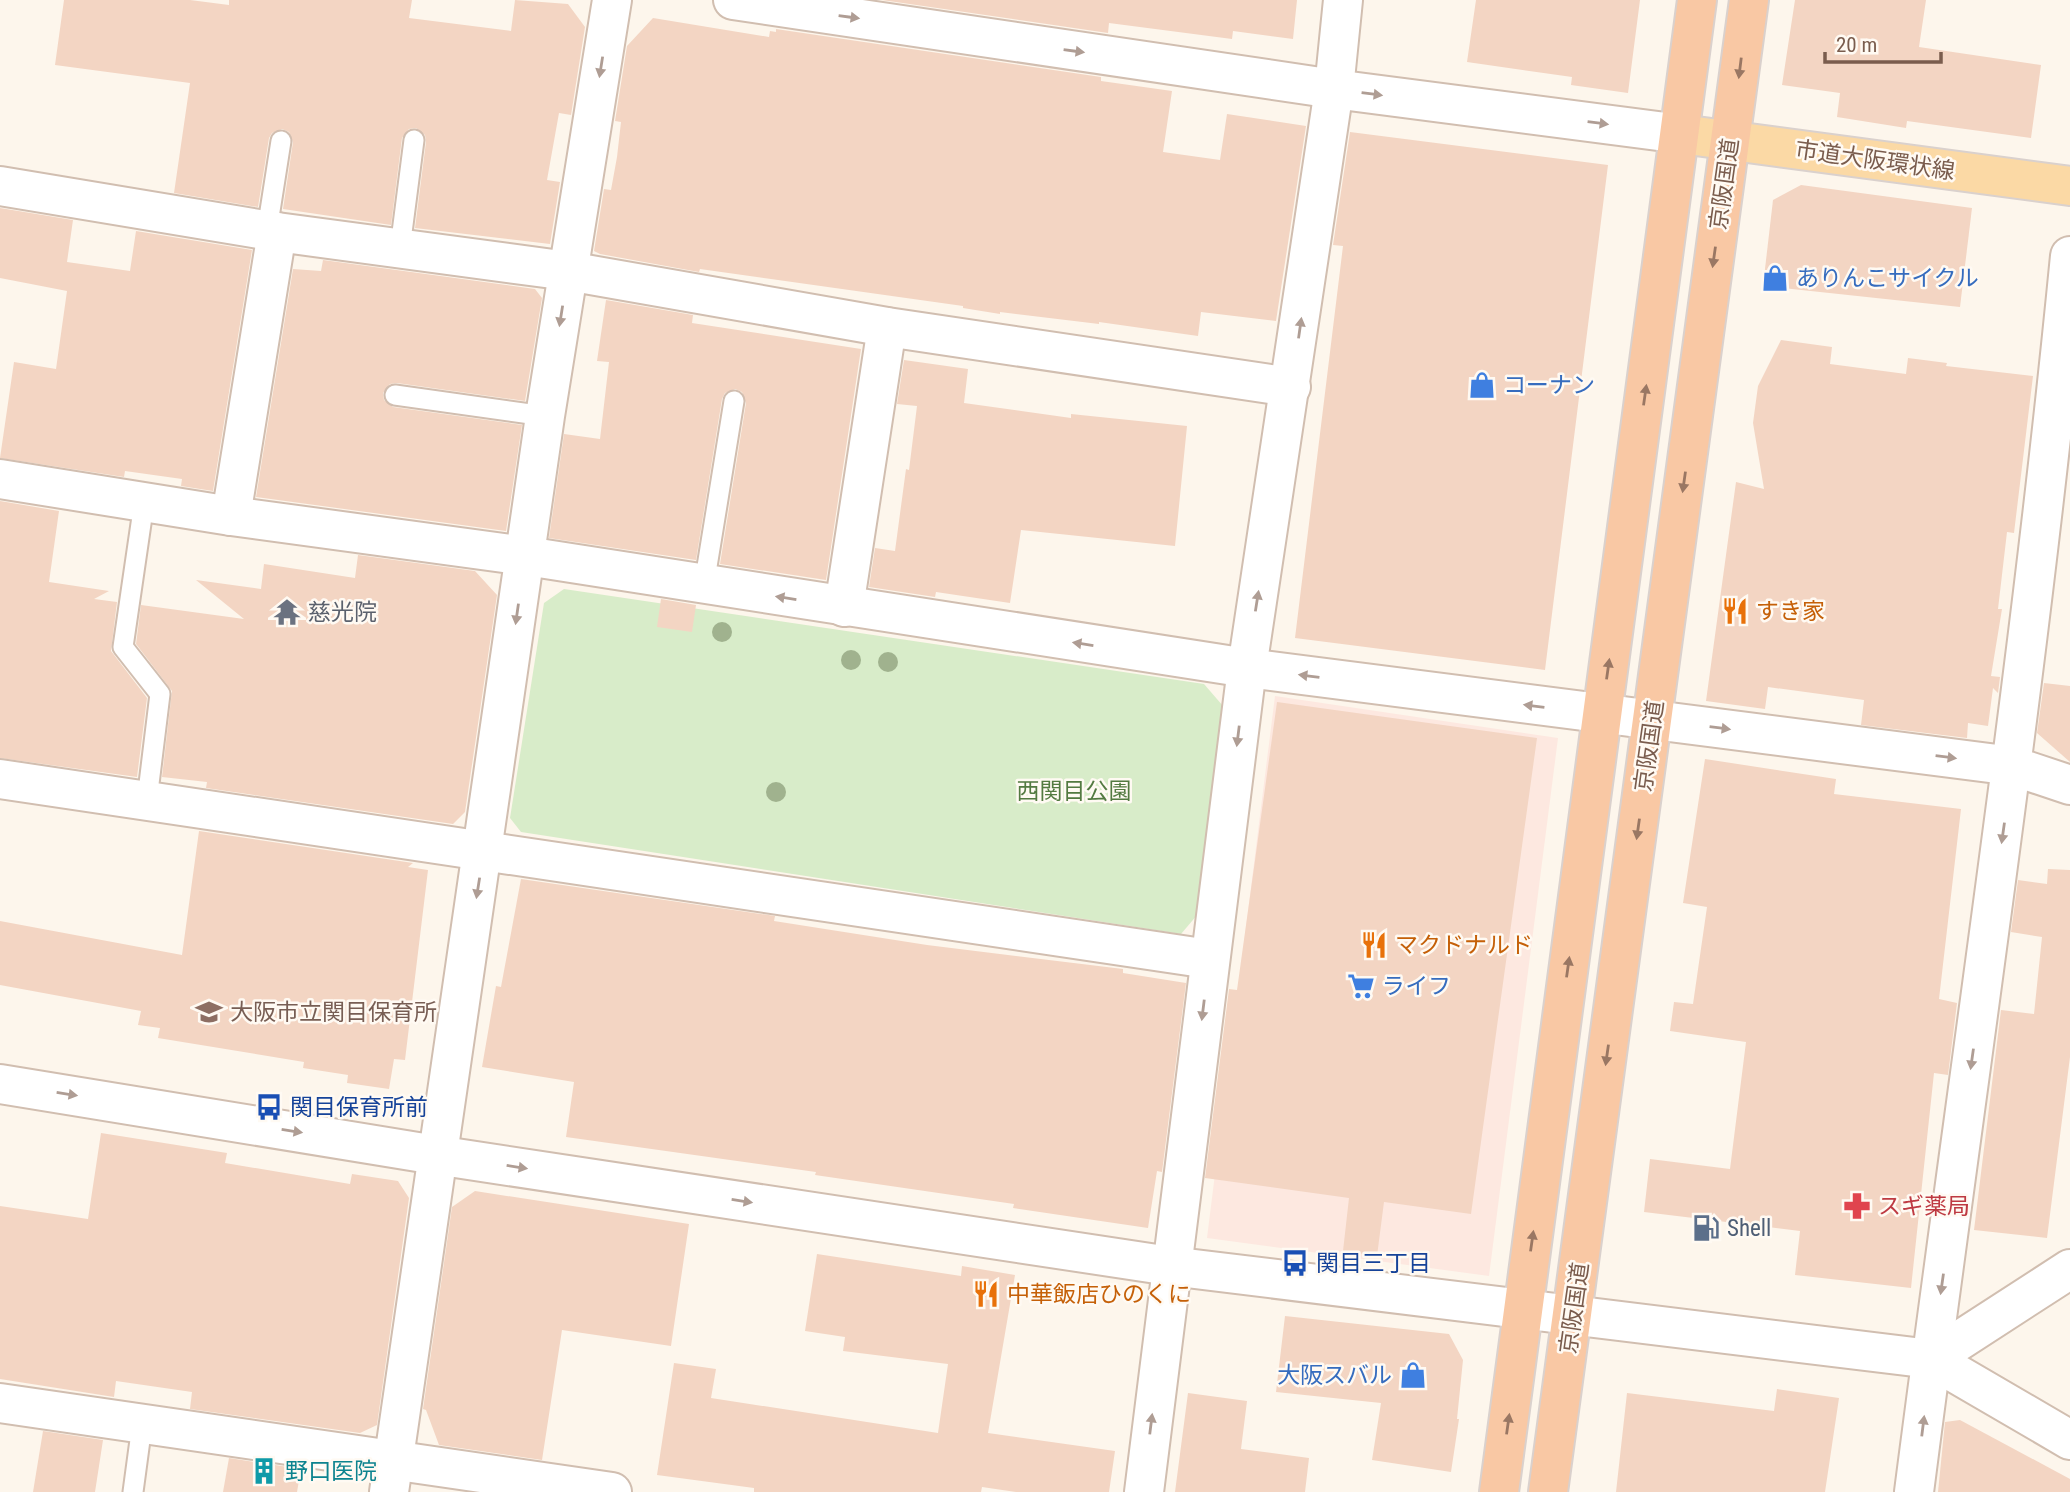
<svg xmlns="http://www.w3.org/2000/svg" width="2070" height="1492" font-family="'Roboto Condensed','Noto Sans JP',sans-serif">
<rect width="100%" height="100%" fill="#fdf6ec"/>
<!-- commercial -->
<polygon fill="#fde8e0" points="1275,696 1558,738 1489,1276 1207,1238"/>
<!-- green -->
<polygon fill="#d8ecc9" points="564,589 1204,684 1223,706 1198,914 1181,934 521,832 510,818 544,603"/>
<!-- building -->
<g fill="#f3d5c3">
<polygon points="64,0 190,0 229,5 229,0 412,0 409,18 511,31 515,0 568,4 585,27 571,115 559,113 547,180 560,182 550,244 415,228 426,142 425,135 416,128 409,129 402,138 391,225 283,209 293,142 289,132 282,129 272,133 269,138 258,207 174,193 190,83 55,65"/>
<polygon points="882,0 1297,0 1293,39 1233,31 1232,39 1109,23 1108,33"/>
<polygon points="1476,0 1640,0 1628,93 1571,85 1572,77 1467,62"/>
<polygon points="1795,0 1926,0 1919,47 2041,65 2031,138 1907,121 1906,128 1837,117 1840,93 1782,85"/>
<polygon points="653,18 769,37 770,31 776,32 776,29 1101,77 1101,81 1172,91 1163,152 1220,160 1227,114 1306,126 1276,321 1201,312 1198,336 1099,322 1099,324 1000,312 1000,314 963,308 963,306 700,269 699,272 600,254 594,251 604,189 611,190 617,157 621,122 615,121 627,46"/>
<polygon points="1350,132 1608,165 1545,670 1295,638 1343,246 1333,245"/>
<polygon points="1801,185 1972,208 1960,307 1763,286 1773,200"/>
<polygon points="0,208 73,220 67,262 130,271 136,231 252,250 213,491 181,486 182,479 125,471 124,477 0,458 14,362 56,369 67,291 0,278"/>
<polygon points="323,260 535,289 542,298 525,401 397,383 390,384 383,393 384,400 393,407 522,425 506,531 256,497 293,269 321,271"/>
<polygon points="606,300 693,315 692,323 861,349 826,580 720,564 746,403 742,392 735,389 725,393 722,399 696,560 549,538 564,434 600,439 609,362 597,361"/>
<polygon points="1781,340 1832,347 1830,364 1906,374 1908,358 1947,363 1946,366 2033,376 2014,533 2007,532 1998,609 2002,609 1991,676 2000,677 1998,693 1993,688 1988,726 1968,723 1967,738 1861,725 1864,700 1768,687 1765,709 1706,701 1736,482 1764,489 1753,423 1758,386"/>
<polygon points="904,360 968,369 964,403 1071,418 1071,414 1187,426 1175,546 1021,530 1010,603 936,592 935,597 869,587 875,548 895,551 906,469 909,470 917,406 897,404"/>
<polygon points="0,501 59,511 49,582 109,591 94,599 117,602 111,651 147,698 137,777 0,758"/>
<polygon points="358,555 475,571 497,595 465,812 453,824 206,788 207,782 162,777 172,691 136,644 141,605 244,619 196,580 261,589 264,564 355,578"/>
<polygon points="661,599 696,605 692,632 657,627"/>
<polygon points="2044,683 2070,686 2070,762 2037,733"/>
<polygon points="1277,702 1537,738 1471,1214 1384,1202 1377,1256 1343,1251 1349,1198 1205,1178 1229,989 1237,990"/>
<polygon points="1705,759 1836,779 1834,794 1961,809 1939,999 1957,1003 1948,1075 1934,1073 1911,1288 1795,1275 1800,1231 1644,1212 1650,1159 1730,1169 1746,1042 1670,1031 1674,1002 1693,1004 1707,907 1683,903"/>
<polygon points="199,831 413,863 408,867 428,870 405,1060 394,1059 389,1089 347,1083 348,1075 303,1068 304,1062 158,1038 160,1028 138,1025 141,1011 0,985 0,921 182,955"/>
<polygon points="2048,869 2070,870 2070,1057 2047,1238 1974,1230 2001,1010 2034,1014 2042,937 2011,932 2018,880 2047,884"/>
<polygon points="521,879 775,916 774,921 927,945 1123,969 1123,973 1186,983 1162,1172 1157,1171 1148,1228 1013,1208 1014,1204 815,1175 816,1172 566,1137 574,1082 482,1067 496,986 501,987"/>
<polygon points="101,1133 227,1153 225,1163 350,1184 352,1174 398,1181 409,1198 377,1425 360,1433 190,1409 192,1392 116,1381 114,1397 0,1379 0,1206 88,1219"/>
<polygon points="475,1191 689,1224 671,1346 562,1330 542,1460 439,1445 426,1410 423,1409 452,1207"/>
<polygon points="817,1254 961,1276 962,1266 1015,1275 988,1433 1115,1451 1109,1492 1016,1492 982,1487 981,1492 754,1492 754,1488 657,1475 674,1363 716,1369 711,1398 938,1433 948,1364 843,1351 845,1337 805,1331"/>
<polygon points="1285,1316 1449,1334 1463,1360 1457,1419 1459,1419 1451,1472 1372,1460 1381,1403 1276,1392"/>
<polygon points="1777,1389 1839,1398 1825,1492 1616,1492 1627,1393 1774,1411"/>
<polygon points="1188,1393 1247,1401 1241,1449 1309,1458 1305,1492 1175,1492"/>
<polygon points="1960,1420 2070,1479 2070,1492 1938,1492 1945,1422"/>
<polygon points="43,1431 103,1440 95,1492 33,1492"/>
<polygon points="229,1458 301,1469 297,1492 223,1492"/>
</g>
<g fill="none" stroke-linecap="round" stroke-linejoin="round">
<defs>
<g id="service">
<polyline points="267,230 281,141"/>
<polyline points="400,248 414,140"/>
<polyline points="395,395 545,416"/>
<polyline points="144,503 123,647 160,694 147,800"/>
<polyline points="704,585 734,401"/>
<polyline points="133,1492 142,1425"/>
</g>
<g id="minor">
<polyline points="733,0 1334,89 1681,134"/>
<polyline points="0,186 277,232 568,271 887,327 1291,387"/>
<polyline points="0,479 231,516 526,556 1247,668 2013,766 2070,785"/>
<polyline points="231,516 277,232"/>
<polyline points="844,607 887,327"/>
<polyline points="0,779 1209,959"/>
<polyline points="0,1084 436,1155 1170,1266 1931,1359 2070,1440"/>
<polyline points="0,1403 612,1492"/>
<polyline points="389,1492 545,416 612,0"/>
<polyline points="1144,1492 1247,668 1334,89 1343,0"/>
<path d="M1914,1492c53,-412 116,-823 156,-1236"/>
</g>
<polyline id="tertiary" points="1931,1359 2070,1269"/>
<polyline id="primary" points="1681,134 2070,186"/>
<g id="trunk">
<polyline points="1499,1492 1697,0"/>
<polyline points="1548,1492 1749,0"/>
</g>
</defs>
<!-- service casing -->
<use href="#service" stroke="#d1beb0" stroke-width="23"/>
<!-- minor casing -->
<use href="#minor" stroke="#d1beb0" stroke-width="42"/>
<!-- tertiary casing -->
<use href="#tertiary" stroke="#d1beb0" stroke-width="42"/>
<!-- primary casing -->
<use href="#primary" stroke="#dad1cd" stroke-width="42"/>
<!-- trunk casing -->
<use href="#trunk" stroke="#dad1cd" stroke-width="42"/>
<!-- service -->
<use href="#service" stroke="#fff" stroke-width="19"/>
<!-- minor -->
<use href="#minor" stroke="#fff" stroke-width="38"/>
<!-- tertiary -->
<use href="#tertiary" stroke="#fff" stroke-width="38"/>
<!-- primary -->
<use href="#primary" stroke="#fbd9a5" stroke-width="38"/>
<!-- trunk -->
<use href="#trunk" stroke="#f9c8a4" stroke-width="38"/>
</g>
<!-- trees -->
<g fill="#a0b28e">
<circle cx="722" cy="632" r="10"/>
<circle cx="851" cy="660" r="10"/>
<circle cx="888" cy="662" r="10"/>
<circle cx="776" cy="792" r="10"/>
</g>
<!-- one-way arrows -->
<defs><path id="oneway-solid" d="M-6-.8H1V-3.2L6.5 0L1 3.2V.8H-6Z" transform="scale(1.75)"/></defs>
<g fill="#af9d94">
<use href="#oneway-solid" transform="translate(849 17) rotate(8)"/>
<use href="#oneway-solid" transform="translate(1074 51) rotate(8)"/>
<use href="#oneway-solid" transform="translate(601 67) rotate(99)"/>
<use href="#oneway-solid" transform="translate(1372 94) rotate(7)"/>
<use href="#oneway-solid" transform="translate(1598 123) rotate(7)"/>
<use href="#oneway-solid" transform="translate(561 316) rotate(99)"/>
<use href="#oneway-solid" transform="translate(1300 328) rotate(-82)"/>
<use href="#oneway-solid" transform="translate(786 598) rotate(-171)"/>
<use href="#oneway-solid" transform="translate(1257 601) rotate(-81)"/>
<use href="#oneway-solid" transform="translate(517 614) rotate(98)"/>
<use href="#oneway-solid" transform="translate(1083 644) rotate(-171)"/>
<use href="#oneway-solid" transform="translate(1309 676) rotate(-173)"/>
<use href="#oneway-solid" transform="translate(1534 706) rotate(-173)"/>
<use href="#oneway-solid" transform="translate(1720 728) rotate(7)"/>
<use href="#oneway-solid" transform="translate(1238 736) rotate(97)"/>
<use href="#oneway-solid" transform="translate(1946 757) rotate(7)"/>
<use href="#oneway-solid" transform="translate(2003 833) rotate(98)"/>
<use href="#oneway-solid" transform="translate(478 888) rotate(99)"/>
<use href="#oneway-solid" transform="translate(1203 1010) rotate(97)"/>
<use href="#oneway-solid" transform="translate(1972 1059) rotate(98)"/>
<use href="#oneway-solid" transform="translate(67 1094) rotate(9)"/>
<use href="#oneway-solid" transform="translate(292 1131) rotate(9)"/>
<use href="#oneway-solid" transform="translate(517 1167) rotate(9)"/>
<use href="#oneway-solid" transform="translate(742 1201) rotate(9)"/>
<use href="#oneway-solid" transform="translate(1942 1284) rotate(98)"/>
<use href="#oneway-solid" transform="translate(1151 1424) rotate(-83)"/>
<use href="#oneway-solid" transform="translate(1923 1426) rotate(-83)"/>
</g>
<g fill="#9a7763">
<use href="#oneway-solid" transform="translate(1740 68) rotate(97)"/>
<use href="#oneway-solid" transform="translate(1714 257) rotate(98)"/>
<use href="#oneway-solid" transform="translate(1645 395) rotate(-82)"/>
<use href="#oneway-solid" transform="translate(1684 482) rotate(98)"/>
<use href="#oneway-solid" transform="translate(1608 669) rotate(-82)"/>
<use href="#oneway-solid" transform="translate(1638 829) rotate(98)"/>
<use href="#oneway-solid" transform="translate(1568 967) rotate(-82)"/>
<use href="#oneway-solid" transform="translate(1607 1055) rotate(98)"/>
<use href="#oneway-solid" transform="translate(1532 1241) rotate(-82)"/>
<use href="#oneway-solid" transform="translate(1508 1424) rotate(-82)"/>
</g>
<!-- icons -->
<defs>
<symbol id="shop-bare" viewBox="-9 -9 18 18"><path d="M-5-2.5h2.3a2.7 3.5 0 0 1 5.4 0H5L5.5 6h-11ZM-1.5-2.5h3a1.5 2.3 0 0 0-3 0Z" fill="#3f7fe0" stroke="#fffaf3" stroke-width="2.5" paint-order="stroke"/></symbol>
<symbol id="restaurant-bare" viewBox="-9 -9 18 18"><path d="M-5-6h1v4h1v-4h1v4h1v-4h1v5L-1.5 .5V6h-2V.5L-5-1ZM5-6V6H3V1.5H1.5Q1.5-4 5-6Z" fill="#e8710a" stroke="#fffaf3" stroke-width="2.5" paint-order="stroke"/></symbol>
<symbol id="temple-bare" viewBox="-9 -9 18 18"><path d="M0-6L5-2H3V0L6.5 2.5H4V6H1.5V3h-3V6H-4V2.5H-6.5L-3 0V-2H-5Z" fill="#6b7280" stroke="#fffaf3" stroke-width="2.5" paint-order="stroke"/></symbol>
<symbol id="supermarket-bare" viewBox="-9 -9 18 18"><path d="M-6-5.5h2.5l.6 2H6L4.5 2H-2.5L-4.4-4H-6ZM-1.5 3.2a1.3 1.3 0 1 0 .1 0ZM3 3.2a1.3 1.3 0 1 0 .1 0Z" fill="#3f7fe0" stroke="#fffaf3" stroke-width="2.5" paint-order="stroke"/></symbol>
<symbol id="school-bare" viewBox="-9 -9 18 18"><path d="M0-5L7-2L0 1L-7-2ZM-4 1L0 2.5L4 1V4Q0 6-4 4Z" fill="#8d6e63" stroke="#fffaf3" stroke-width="2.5" paint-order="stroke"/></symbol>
<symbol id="bus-bare" viewBox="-9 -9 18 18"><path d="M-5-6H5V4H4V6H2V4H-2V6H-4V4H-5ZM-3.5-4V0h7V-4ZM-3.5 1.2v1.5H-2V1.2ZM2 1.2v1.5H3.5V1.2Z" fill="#1a4fb4" stroke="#fffaf3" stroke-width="2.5" paint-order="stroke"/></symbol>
<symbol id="pharmacy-bare" viewBox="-9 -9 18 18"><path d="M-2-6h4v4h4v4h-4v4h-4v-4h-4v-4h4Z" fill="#e0444e" stroke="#fffaf3" stroke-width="2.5" paint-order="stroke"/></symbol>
<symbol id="fuel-bare" viewBox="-9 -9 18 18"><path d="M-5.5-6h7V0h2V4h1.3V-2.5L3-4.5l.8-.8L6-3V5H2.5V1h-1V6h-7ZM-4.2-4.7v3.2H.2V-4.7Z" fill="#5c6f8a" stroke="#fffaf3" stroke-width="2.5" paint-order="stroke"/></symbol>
<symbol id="building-bare" viewBox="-9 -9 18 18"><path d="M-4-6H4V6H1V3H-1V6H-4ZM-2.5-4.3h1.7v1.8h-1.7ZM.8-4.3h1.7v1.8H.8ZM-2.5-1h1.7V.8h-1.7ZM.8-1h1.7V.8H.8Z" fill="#0f9aa8" stroke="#fffaf3" stroke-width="2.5" paint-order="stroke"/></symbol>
</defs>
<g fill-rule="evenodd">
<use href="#shop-bare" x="1756" y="259" width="38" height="38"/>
<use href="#shop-bare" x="1463" y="366" width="38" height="38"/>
<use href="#restaurant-bare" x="1716" y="592" width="38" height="38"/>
<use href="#temple-bare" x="268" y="593" width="38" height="38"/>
<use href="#restaurant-bare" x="1355" y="926" width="38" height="38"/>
<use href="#supermarket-bare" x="1342" y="967" width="38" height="38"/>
<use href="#school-bare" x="190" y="993" width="38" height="38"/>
<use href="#bus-bare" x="250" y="1088" width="38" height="38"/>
<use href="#pharmacy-bare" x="1838" y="1187" width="38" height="38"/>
<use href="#fuel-bare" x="1687" y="1209" width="38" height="38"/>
<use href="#bus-bare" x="1276" y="1244" width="38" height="38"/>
<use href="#restaurant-bare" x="967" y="1275" width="38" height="38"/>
<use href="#shop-bare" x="1394" y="1356" width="38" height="38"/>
<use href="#building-bare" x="245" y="1452" width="38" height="38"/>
</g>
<g text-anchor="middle" stroke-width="5" stroke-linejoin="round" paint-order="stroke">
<!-- street labels -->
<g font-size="23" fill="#7a5c4d" stroke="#fffaf3">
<text transform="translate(1875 160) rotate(8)" y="8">市道大阪環状線</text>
<text transform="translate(1724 184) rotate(-82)" y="8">京阪国道</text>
<text transform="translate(1649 746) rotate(-82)" y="8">京阪国道</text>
<text transform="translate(1574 1308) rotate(-82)" y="8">京阪国道</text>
</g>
<!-- shop labels -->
<g font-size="23" fill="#366cbe" stroke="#fffaf3" text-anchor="start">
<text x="1796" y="286">ありんこサイクル</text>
<text x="1503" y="393">コーナン</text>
<text x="1382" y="994">ライフ</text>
<text x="1392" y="1383" text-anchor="end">大阪スバル</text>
</g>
<!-- food labels -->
<g font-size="23" fill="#c56008" stroke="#fffaf3" text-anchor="start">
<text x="1756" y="619">すき家</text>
<text x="1395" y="953">マクドナルド</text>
<text x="1007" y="1302">中華飯店ひのくに</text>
</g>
<!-- worship labels -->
<g font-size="23" fill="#5b616d" stroke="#fffaf3" text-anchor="start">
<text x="308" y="620">慈光院</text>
</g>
<!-- park labels -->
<g font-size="23" fill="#537a41" stroke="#fffaf3">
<text x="1074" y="799">西関目公園</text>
</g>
<!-- education labels -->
<g font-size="23" fill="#785e54" stroke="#fffaf3" text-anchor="start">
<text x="230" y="1020">大阪市立関目保育所</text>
</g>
<!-- transit labels -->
<g font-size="23" fill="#164399" stroke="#fffaf3" text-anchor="start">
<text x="290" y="1115">関目保育所前</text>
<text x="1316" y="1271">関目三丁目</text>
</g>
<!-- health labels -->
<g font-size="23" fill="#be3a42" stroke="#fffaf3" text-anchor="start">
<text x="1878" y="1214">スギ薬局</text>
</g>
<!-- service labels -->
<g font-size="23" fill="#4e5e75" stroke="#fffaf3" text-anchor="start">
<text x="1727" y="1236">Shell</text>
</g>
<!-- culture labels -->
<g font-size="23" fill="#0d838f" stroke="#fffaf3" text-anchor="start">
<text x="285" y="1479">野口医院</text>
</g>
</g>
<!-- scale -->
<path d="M1825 52v10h116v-10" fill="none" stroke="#7a5c4d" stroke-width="3.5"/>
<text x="1836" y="52" font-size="21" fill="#7a5c4d" stroke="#fffaf3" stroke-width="5" paint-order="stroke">20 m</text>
</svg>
